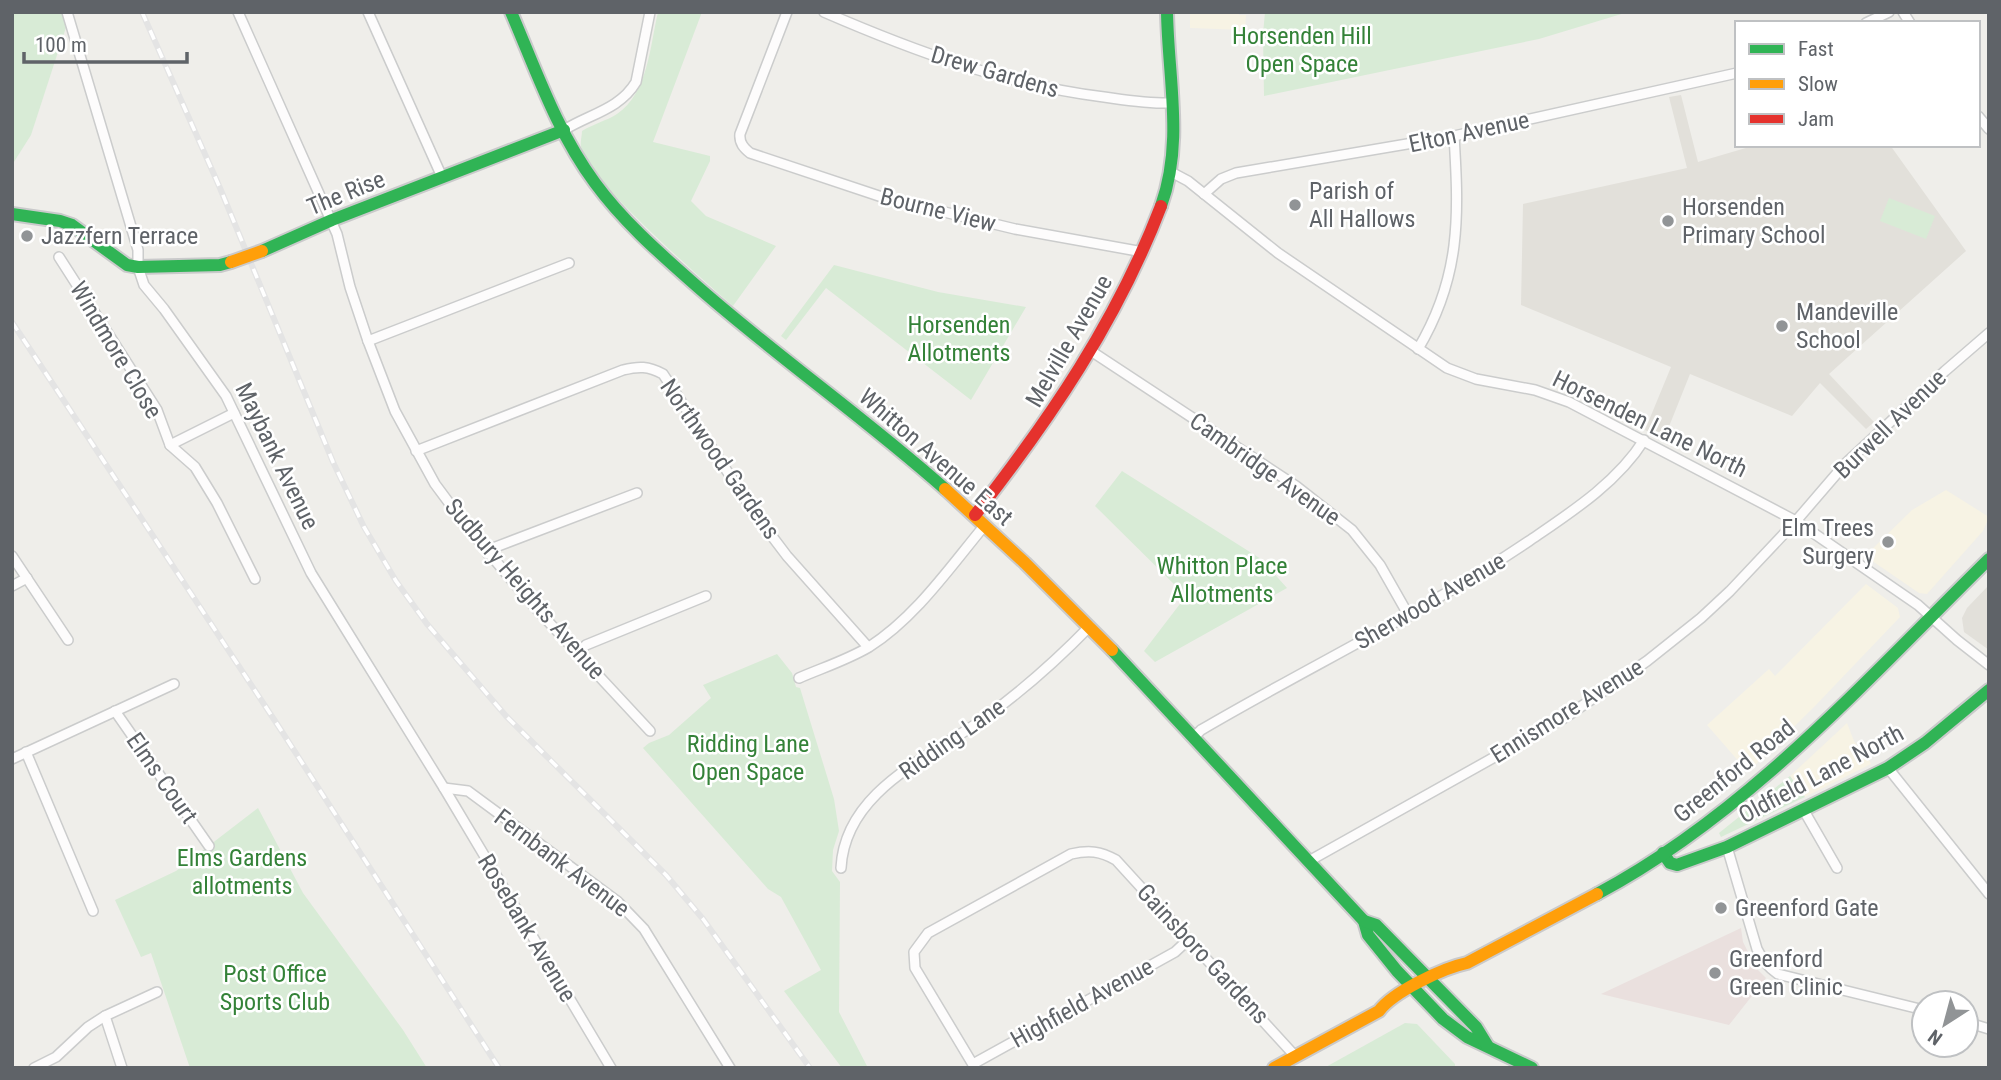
<svg xmlns="http://www.w3.org/2000/svg" width="2001" height="1080" font-family="'Roboto Condensed',sans-serif">
<rect width="100%" height="100%" fill="#efeeea"/>
<!-- commercial -->
<g fill="#f7f3e4">
<polygon points="1190,12 1238,12 1239,15 1246,15 1245,30 1190,28"/>
<polygon points="1946,490 1989,517 1983,531 1927,594 1919,593 1865,556 1912,510"/>
<polygon points="1866,584 1898,608 1900,617 1814,707 1748,772 1707,725 1769,669 1775,676"/>
<polygon points="1847,723 1854,741 1861,751 1865,751 1871,764 1805,797 1790,776"/>
</g>
<!-- education -->
<g fill="#e2e0da">
<polygon points="1681,95 1698,162 1756,145 1890,145 1966,251 1829,374 1874,422 1866,429 1820,383 1792,416 1690,374 1664,439 1645,430 1671,367 1521,305 1523,204 1687,168 1669,97"/>
<polygon points="1989,585 1989,650 1964,632 1962,618 1967,608"/>
</g>
<!-- medical -->
<polygon fill="#eae0de" points="1741,928 1743,942 1756,968 1766,978 1729,1025 1601,994"/>
<!-- green -->
<g fill="#d8ebd6">
<polygon points="12,12 71,12 31,135 12,165"/>
<path d="M658,12h44l-49,130 57,14v5l-19,40 15,15 70,30 -43,60c-33,-29 -142,-122 -152,-159 -1,-5 1,-11 1,-16 11,-7 24,-10 35,-17 31,-21 33,-68 41,-102z"/>
<polygon points="1265,12 1628,12 1539,39 1264,96 1263,34"/>
<polygon points="1889,198 1935,216 1926,239 1880,221"/>
<polygon points="834,265 938,292 1026,307 971,400 826,288 786,340 781,336"/>
<polygon points="1122,471 1261,559 1287,588 1155,662 1144,651 1186,596 1095,506"/>
<polygon points="777,654 792,673 796,687 800,688 834,799 839,831 833,850 832,871 840,882 839,1012 868,1068 842,1068 784,991 821,970 781,897 768,889 643,748 649,743 669,735 711,698 703,685"/>
<polygon points="1790,776 1805,797 1721,837 1719,833"/>
<polygon points="258,808 303,893 403,1030 427,1068 190,1068 151,953 141,957 115,900 176,871"/>
<polygon points="1405,1023 1417,1024 1455,1064 1455,1068 1324,1068"/>
</g>
<g fill="none" stroke-linecap="round" stroke-linejoin="round">
<defs>
<g id="street">
<polyline points="67,12 138,250 138,267 144,285 164,309 226,396 311,573 444,788 611,1068"/>
<polyline points="238,12 337,234 350,287 368,341 395,411 435,484 467,527 531,603 650,731"/>
<polyline points="368,12 442,177"/>
<path d="M787,12l-47,122c-1,9 4,14 10,19l132,44 133,32 128,23"/>
<path d="M824,12c90,39 182,73 280,85 22,3 46,7 69,6"/>
<polyline points="1903,12 1910,23"/>
<polyline points="1866,23 1889,12"/>
<polyline points="1978,116 1989,129"/>
<path d="M564,130c26,-16 56,-21 72,-48l14,-70"/>
<polyline points="1171,172 1188,181 1278,253 1447,368 1476,379 1535,390 1569,402 1796,521 1918,605 1957,640 1989,665"/>
<polyline points="1204,194 1221,179 1236,173 1454,136 1737,73"/>
<polyline points="59,257 157,410 170,445 195,467 217,503 255,579"/>
<polyline points="368,341 569,263"/>
<path d="M1418,349c43,-72 41,-133 36,-213"/>
<polyline points="1091,351 1296,486 1352,530 1380,565 1409,616"/>
<polyline points="170,445 234,413"/>
<path d="M416,451l207,-81c16,-4 25,-4 40,4l93,141 31,41 81,91"/>
<polyline points="488,554 493,548 637,493"/>
<polyline points="12,556 68,640"/>
<polyline points="12,586 27,578"/>
<polyline points="577,653 586,645 706,596"/>
<path d="M799,678c23,-10 48,-18 70,-31 47,-30 81,-80 116,-122"/>
<polyline points="115,711 209,846"/>
<path d="M1196,735l5,-5c109,-64 223,-118 328,-189 41,-28 88,-58 115,-101"/>
<polyline points="26,752 93,911"/>
<polyline points="12,759 174,684"/>
<polyline points="1888,768 1989,894"/>
<polyline points="444,788 468,791 617,901 644,929 730,1068"/>
<polyline points="1803,809 1837,868"/>
<path d="M1727,847l30,102c6,12 11,18 21,25l146,36"/>
<polyline points="1309,861 1566,717 1647,661 1701,618 1730,591 1796,521 1845,464 1945,371 1989,333"/>
<path d="M841,868c4,-78 90,-111 145,-151 37,-27 72,-58 104,-91"/>
<polyline points="105,1016 122,1068"/>
<polyline points="1966,1022 1989,1029"/>
<polyline points="973,1064 1175,952 1189,939"/>
<polyline points="34,1068 56,1057 88,1027 105,1016 157,992"/>
<path d="M975,1068l-60,-100 -1,-16 14,-19 143,-79c18,-4 29,-3 45,6l179,196"/>
</g>
<g id="fast">
<path d="M511,12c25,58 46,120 84,171 27,37 62,68 96,98 82,73 172,135 254,208"/>
<path d="M1161,206c23,-64 7,-128 6,-194"/>
<polyline points="12,214 60,221 72,225 127,265 138,267 220,265 231,262"/>
<polyline points="262,251 332,220 564,130"/>
<polyline points="1112,650 1364,921 1368,935 1397,971 1443,1019 1467,1037 1532,1068"/>
<polyline points="1663,853 1670,863 1677,865 1727,847 1888,768 1925,743 1989,690"/>
<path d="M1597,894c152,-81 270,-215 392,-335"/>
<polyline points="1364,921 1376,925 1476,1027 1487,1045"/>
</g>
<g id="slow">
<polyline points="945,489 1025,563 1112,650"/>
<path d="M1274,1068l105,-57c14,-19 64,-43 88,-48l130,-69"/>
</g>
<path id="jam" d="M975,515c75,-96 142,-194 186,-309"/>
</defs>
<!-- street casing -->
<use href="#street" stroke="#cbcccc" stroke-width="12"/>
<!-- fast casing -->
<use href="#fast" stroke="#cacacb" stroke-width="16"/>
<!-- slow casing -->
<use href="#slow" stroke="#cacacb" stroke-width="16"/>
<!-- jam casing -->
<use href="#jam" stroke="#cacacb" stroke-width="16"/>
<!-- street -->
<use href="#street" stroke="#fdfcfc" stroke-width="9"/>
<!-- fast -->
<use href="#fast" stroke="#30b455" stroke-width="12"/>
<!-- slow -->
<use href="#slow" stroke="#ff9f0a" stroke-width="12"/>
<!-- jam -->
<use href="#jam" stroke="#e5322d" stroke-width="12"/>
<defs>
<g id="rail">
<polyline points="142,12 220,188 333,462 364,527 396,581 427,624 506,716 666,875 703,919 810,1068"/>
<polyline points="12,322 279,727 499,1068"/>
</g>
</defs>
<!-- rail casing -->
<use href="#rail" stroke="#e4e4e4" stroke-width="6"/>
<!-- rail -->
<use href="#rail" stroke="#fff" stroke-width="3.5" stroke-dasharray="10" stroke-linecap="butt"/>
<defs>
<polyline id="slow-bridge" points="231,262 262,251"/>
</defs>
<!-- slow-bridge casing -->
<use href="#slow-bridge" stroke="#cacacb" stroke-width="16" stroke-linecap="butt"/>
<!-- slow-bridge -->
<use href="#slow-bridge" stroke="#ff9f0a" stroke-width="12"/>
</g>
<!-- markers -->
<g fill="#919496" stroke="#fff" stroke-width="2.5">
<circle cx="1295" cy="205" r="7"/>
<circle cx="1668" cy="221" r="7"/>
<circle cx="27" cy="236" r="7"/>
<circle cx="1782" cy="326" r="7"/>
<circle cx="1888" cy="542" r="7"/>
<circle cx="1721" cy="908" r="7"/>
<circle cx="1715" cy="973" r="7"/>
</g>
<g text-anchor="middle" stroke-width="5" stroke-linejoin="round" paint-order="stroke">
<!-- park labels -->
<g font-size="24" fill="#348238" stroke="#fff">
<text x="1302" y="44">Horsenden Hill<tspan x="1302" dy="28">Open Space</tspan></text>
<text x="959" y="333">Horsenden<tspan x="959" dy="28">Allotments</tspan></text>
<text x="1222" y="574">Whitton Place<tspan x="1222" dy="28">Allotments</tspan></text>
<text x="748" y="752">Ridding Lane<tspan x="748" dy="28">Open Space</tspan></text>
<text x="242" y="866">Elms Gardens<tspan x="242" dy="28">allotments</tspan></text>
<text x="275" y="982">Post Office<tspan x="275" dy="28">Sports Club</tspan></text>
</g>
<!-- street labels -->
<g font-size="24" fill="#5f6368" stroke="#fff">
<text transform="translate(995 72) rotate(16)" y="8">Drew Gardens</text>
<text transform="translate(1469 132) rotate(-12)" y="8">Elton Avenue</text>
<text transform="translate(346 193) rotate(-22)" y="8">The Rise</text>
<text transform="translate(938 210) rotate(14)" y="8">Bourne View</text>
<text transform="translate(1069 341) rotate(-60)" y="8">Melville Avenue</text>
<text transform="translate(116 350) rotate(59)" y="8">Windmore Close</text>
<text transform="translate(1650 424) rotate(26)" y="8">Horsenden Lane North</text>
<text transform="translate(1890 424) rotate(-44)" y="8">Burwell Avenue</text>
<text transform="translate(277 456) rotate(64)" y="8">Maybank Avenue</text>
<text transform="translate(936 457) rotate(41)" y="8">Whitton Avenue East</text>
<text transform="translate(720 459) rotate(55)" y="8">Northwood Gardens</text>
<text transform="translate(1265 469) rotate(35)" y="8">Cambridge Avenue</text>
<text transform="translate(525 589) rotate(49)" y="8">Sudbury Heights Avenue</text>
<text transform="translate(1430 601) rotate(-30)" y="8">Sherwood Avenue</text>
<text transform="translate(1567 711) rotate(-32)" y="8">Ennismore Avenue</text>
<text transform="translate(952 739) rotate(-35)" y="8">Ridding Lane</text>
<text transform="translate(1734 771) rotate(-39)" y="8">Greenford Road</text>
<text transform="translate(1821 774) rotate(-28)" y="8">Oldfield Lane North</text>
<text transform="translate(162 778) rotate(55)" y="8">Elms Court</text>
<text transform="translate(562 863) rotate(37)" y="8">Fernbank Avenue</text>
<text transform="translate(527 928) rotate(59)" y="8">Rosebank Avenue</text>
<text transform="translate(1203 954) rotate(47)" y="8">Gainsboro Gardens</text>
<text transform="translate(1082 1003) rotate(-29)" y="8">Highfield Avenue</text>
</g>
<!-- poi labels -->
<g font-size="24" fill="#5f6368" stroke="#fff" text-anchor="start">
<text x="1309" y="199">Parish of<tspan x="1309" dy="28">All Hallows</tspan></text>
<text x="1682" y="215">Horsenden<tspan x="1682" dy="28">Primary School</tspan></text>
<text x="41" y="244">Jazzfern Terrace</text>
<text x="1796" y="320">Mandeville<tspan x="1796" dy="28">School</tspan></text>
<text x="1874" y="536" text-anchor="end">Elm Trees<tspan x="1874" dy="28">Surgery</tspan></text>
<text x="1735" y="916">Greenford Gate</text>
<text x="1729" y="967">Greenford<tspan x="1729" dy="28">Green Clinic</tspan></text>
</g>
</g>
<!-- border -->
<rect width="2001" height="1080" fill="none" stroke="#5f6368" stroke-width="28"/>
<!-- legend -->
<rect x="1735" y="21" width="245" height="126" fill="#ffffff" stroke="#bfc1c3" stroke-width="2"/>
<rect x="1749" y="44" width="35" height="10" fill="#30b455" stroke="#bfc1c3" stroke-width="2"/>
<text x="1798" y="56" font-size="21" fill="#5f6368">Fast</text>
<rect x="1749" y="79" width="35" height="10" fill="#ff9f0a" stroke="#bfc1c3" stroke-width="2"/>
<text x="1798" y="91" font-size="21" fill="#5f6368">Slow</text>
<rect x="1749" y="114" width="35" height="10" fill="#e5322d" stroke="#bfc1c3" stroke-width="2"/>
<text x="1798" y="126" font-size="21" fill="#5f6368">Jam</text>
<!-- north arrow -->
<g transform="translate(1945 1024) rotate(216)"><circle r="33" fill="#ffffff" stroke="#bfc1c3" stroke-width="2"/>
<path d="M0-5L12 26L0 18L-12 26Z" fill="#919496"/>
<text y="-10" font-size="19" font-weight="bold" text-anchor="middle" fill="#5f6368">N</text>
</g>
<!-- scale -->
<path d="M24 52v10h163v-10" fill="none" stroke="#5f6368" stroke-width="3.5"/>
<text x="35" y="52" font-size="21" fill="#5f6368" stroke="#ffffff" stroke-width="5" paint-order="stroke">100 m</text>
</svg>
